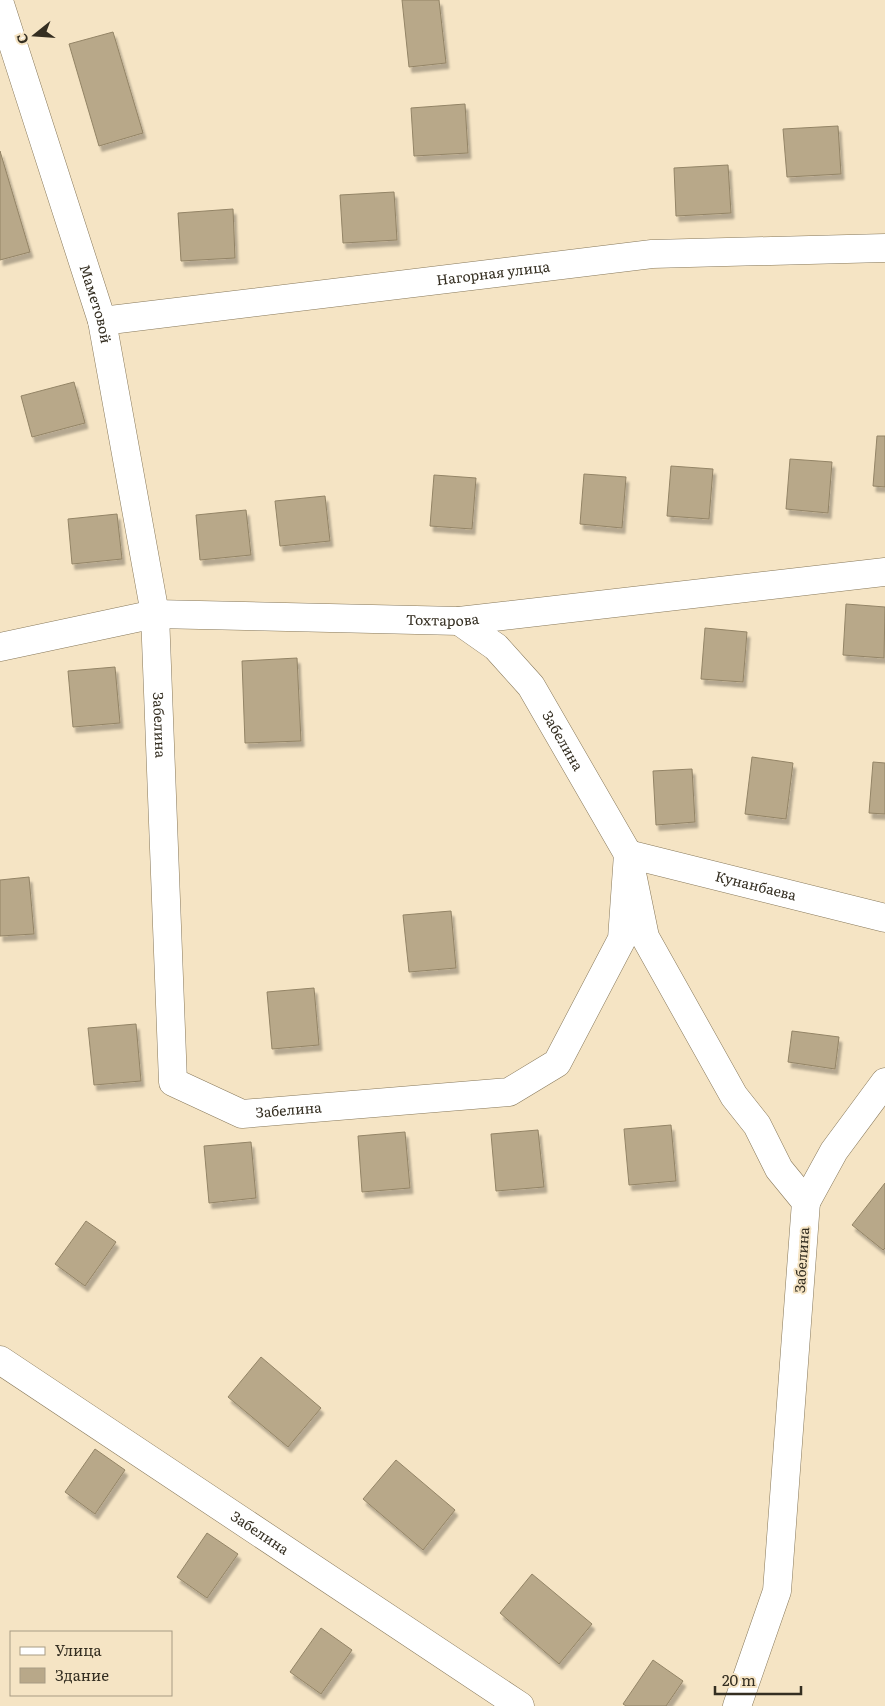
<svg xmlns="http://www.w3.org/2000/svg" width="885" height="1706" font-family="Literata,serif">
<defs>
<filter id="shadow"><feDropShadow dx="3" dy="5.5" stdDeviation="1" flood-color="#0004"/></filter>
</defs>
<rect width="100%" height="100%" fill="#f5e4c4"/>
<!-- building -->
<g fill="#b8a889" stroke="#938466" filter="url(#shadow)">
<polygon points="402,0 439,0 446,63 409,67"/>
<polygon points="113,32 143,133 99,146 69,44"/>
<polygon points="465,104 468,153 414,156 411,108"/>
<polygon points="838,126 841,174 787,177 783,129"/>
<polygon points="0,151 30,252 0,260"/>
<polygon points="728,165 731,213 676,216 674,168"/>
<polygon points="394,192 397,240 343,243 340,195"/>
<polygon points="233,209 235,258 181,261 178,213"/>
<polygon points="74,382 85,423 32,437 21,396"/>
<polygon points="877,436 885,436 885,487 873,486"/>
<polygon points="790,459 832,462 828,513 786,509"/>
<polygon points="671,466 713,469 709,519 667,516"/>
<polygon points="584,474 626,477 622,528 580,524"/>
<polygon points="434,475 476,478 472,529 430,526"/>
<polygon points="325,496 330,541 280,546 275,501"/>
<polygon points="246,510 251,555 200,560 196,515"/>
<polygon points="117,514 122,559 72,564 68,519"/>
<polygon points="846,604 885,607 884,658 843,655"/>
<polygon points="705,628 747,632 743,682 701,679"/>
<polygon points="297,658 301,741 245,743 242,661"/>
<polygon points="115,667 120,723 73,727 68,671"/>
<polygon points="752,757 793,763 786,819 745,814"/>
<polygon points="873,762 885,763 885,814 869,813"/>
<polygon points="692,769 695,822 656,825 653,771"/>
<polygon points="29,877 34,934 0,936 0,880"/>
<polygon points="451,911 456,968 409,972 403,915"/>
<polygon points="314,988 319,1045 272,1049 267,992"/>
<polygon points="136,1024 141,1081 94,1085 88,1028"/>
<polygon points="792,1031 839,1037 835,1069 788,1062"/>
<polygon points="671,1125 676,1181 629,1185 624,1129"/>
<polygon points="538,1130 544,1187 496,1191 491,1134"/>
<polygon points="405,1132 410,1188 362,1192 358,1136"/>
<polygon points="251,1142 256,1198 209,1203 204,1146"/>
<polygon points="885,1183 885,1248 883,1250 852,1225"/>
<polygon points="86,1221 116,1242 85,1286 55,1264"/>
<polygon points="261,1357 321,1408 288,1447 228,1397"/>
<polygon points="95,1449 125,1470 95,1514 65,1492"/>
<polygon points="396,1460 455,1510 423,1550 363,1499"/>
<polygon points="207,1533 238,1554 207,1598 177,1577"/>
<polygon points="532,1574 592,1624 559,1664 500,1613"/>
<polygon points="321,1628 352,1650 321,1694 290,1672"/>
<polygon points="653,1660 683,1681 666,1706 626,1706 623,1704"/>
</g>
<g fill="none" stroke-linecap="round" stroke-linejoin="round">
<defs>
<g id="minor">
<path id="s1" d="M0,4l102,317 53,293 18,468 69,32 267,-22 48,-29 65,-124 6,-85 257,64"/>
<path id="s2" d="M102,321l550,-67 233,-6"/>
<path id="s3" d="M459,621l37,26 35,39 97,168 17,83 89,159 23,29 22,44 27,33 -29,389 -40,115"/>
<path id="s4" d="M0,647l155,-33 304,7 426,-49"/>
<polyline points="806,1202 834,1151 885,1082"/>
<path id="s5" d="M0,1360l520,346"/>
</g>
</defs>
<!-- minor casing -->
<use href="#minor" stroke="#87785a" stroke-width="29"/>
<!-- minor -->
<use href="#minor" stroke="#fff" stroke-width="28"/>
</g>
<g text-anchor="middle" stroke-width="4" stroke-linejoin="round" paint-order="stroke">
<!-- street labels -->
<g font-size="14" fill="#342e21" stroke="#f5e4c4">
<text dy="5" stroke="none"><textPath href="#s2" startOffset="394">Нагорная улица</textPath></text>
<text dy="5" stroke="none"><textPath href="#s1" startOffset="315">Маметовой</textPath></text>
<text dy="5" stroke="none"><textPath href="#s4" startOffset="446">Тохтарова</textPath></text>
<text dy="5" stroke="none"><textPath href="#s1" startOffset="742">Забелина</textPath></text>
<text dy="5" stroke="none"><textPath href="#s3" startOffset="161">Забелина</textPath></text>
<text dy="5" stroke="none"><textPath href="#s1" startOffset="1856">Кунанбаева</textPath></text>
<text dy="5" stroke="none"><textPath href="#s1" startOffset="1222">Забелина</textPath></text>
<text transform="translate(802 1260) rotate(-86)" y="5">Забелина</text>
<text dy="5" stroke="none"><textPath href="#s5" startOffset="312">Забелина</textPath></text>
</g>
</g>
<!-- legend -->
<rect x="10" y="1631" width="162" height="65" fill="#f5e4c4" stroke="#a89b83"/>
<rect x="20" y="1647" width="25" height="8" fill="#ffffff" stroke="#a89b83"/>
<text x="55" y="1656" font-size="15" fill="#342e21">Улица</text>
<rect x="20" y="1668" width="25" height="15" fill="#b8a889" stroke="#a89b83"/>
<text x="55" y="1681" font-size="15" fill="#342e21">Здание</text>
<!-- north arrow -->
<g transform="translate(35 35) rotate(253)" stroke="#f5e4c4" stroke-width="4" paint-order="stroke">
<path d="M0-4L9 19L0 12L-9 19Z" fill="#342e21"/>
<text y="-8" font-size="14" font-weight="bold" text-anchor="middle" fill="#342e21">С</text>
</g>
<!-- scale -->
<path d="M715 1686v8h86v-8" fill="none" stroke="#342e21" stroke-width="2.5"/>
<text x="722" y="1686" font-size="15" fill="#342e21" stroke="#f5e4c4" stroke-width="4" paint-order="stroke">20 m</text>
</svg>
